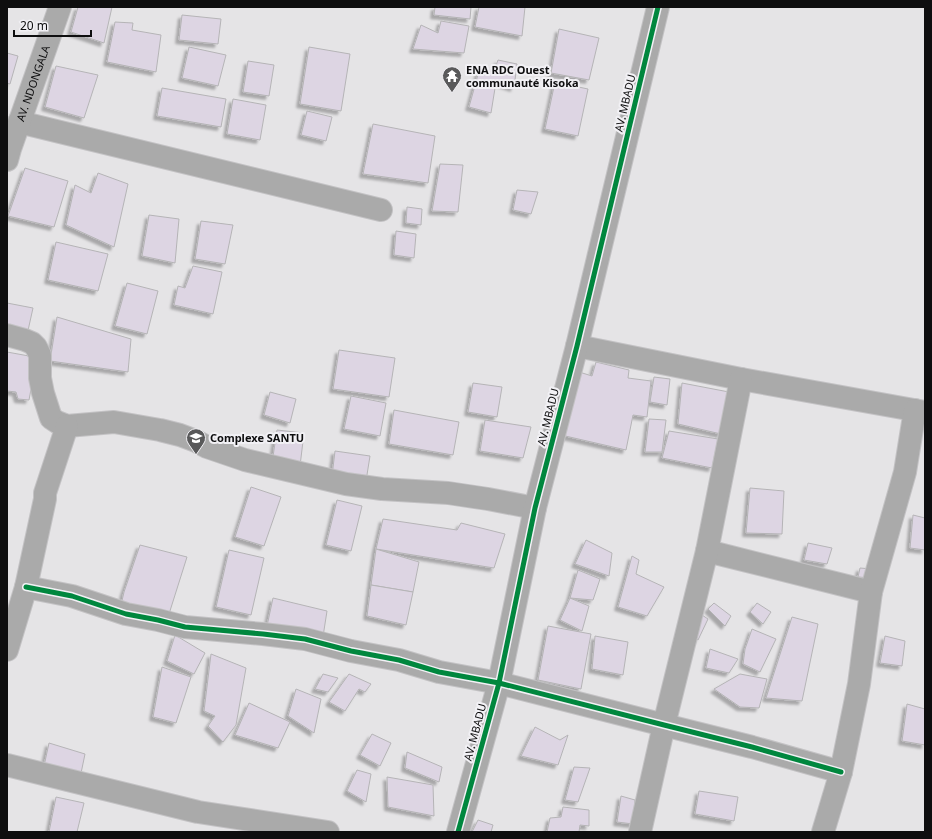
<svg xmlns="http://www.w3.org/2000/svg" width="932" height="839" font-family="'Noto Sans',sans-serif">
<defs>
<filter id="shadow"><feDropShadow dx="-3.5" dy="3.5" stdDeviation="1" flood-color="#0004"/></filter>
</defs>
<rect width="100%" height="100%" fill="#e5e4e6"/>
<!-- building -->
<g fill="#ddd5e3" stroke="#b5b4b6" filter="url(#shadow)">
<polygon points="78,7 112,7 104,43 71,32"/>
<polygon points="435,7 471,7 470,19 434,15"/>
<polygon points="479,7 525,7 522,36 475,27"/>
<polygon points="182,15 221,19 218,44 179,40"/>
<polygon points="441,21 469,26 464,53 413,49 421,25 438,33"/>
<polygon points="115,22 133,23 132,30 161,35 156,72 107,62"/>
<polygon points="559,29 599,38 589,80 551,73"/>
<polygon points="189,47 226,55 218,86 182,78"/>
<polygon points="309,47 350,54 341,111 300,104"/>
<polygon points="7,53 18,56 10,84 7,83"/>
<polygon points="498,60 517,64 514,88 496,82 491,113 469,107 479,71 493,74"/>
<polygon points="248,61 274,65 269,96 243,92"/>
<polygon points="56,66 98,75 84,118 45,107"/>
<polygon points="555,82 588,89 578,136 545,129"/>
<polygon points="162,88 226,99 221,127 157,116"/>
<polygon points="233,99 266,105 260,140 227,134"/>
<polygon points="307,111 332,117 326,141 301,135"/>
<polygon points="373,124 435,136 428,183 363,174"/>
<polygon points="440,164 463,165 458,212 432,211"/>
<polygon points="25,168 68,181 54,227 8,216"/>
<polygon points="98,173 128,184 114,247 66,225 75,185 91,193"/>
<polygon points="517,190 538,192 531,214 513,210"/>
<polygon points="407,207 422,209 421,225 406,223"/>
<polygon points="149,215 179,219 175,263 142,256"/>
<polygon points="201,221 233,225 225,264 195,259"/>
<polygon points="396,231 416,234 414,258 394,255"/>
<polygon points="56,242 108,254 98,291 48,280"/>
<polygon points="193,266 222,272 213,314 174,305 178,286 185,288"/>
<polygon points="127,283 158,291 147,334 115,326"/>
<polygon points="7,303 33,308 27,335 7,332"/>
<polygon points="57,317 131,339 128,372 50,361"/>
<polygon points="339,350 395,358 389,397 333,389"/>
<polygon points="7,352 29,356 34,373 29,400 18,399 16,392 7,391"/>
<polygon points="596,362 629,370 628,378 651,381 647,417 633,415 626,450 561,435 576,371 592,376"/>
<polygon points="654,377 670,379 667,405 650,402"/>
<polygon points="473,383 502,387 497,417 468,412"/>
<polygon points="682,383 729,392 721,434 678,424"/>
<polygon points="270,392 296,399 290,423 264,415"/>
<polygon points="351,396 386,403 380,436 344,429"/>
<polygon points="394,410 459,422 453,455 389,444"/>
<polygon points="649,419 666,420 662,452 645,452"/>
<polygon points="485,420 531,427 523,458 480,451"/>
<polygon points="277,430 304,433 300,466 272,463"/>
<polygon points="669,431 718,439 712,468 662,458"/>
<polygon points="335,451 370,456 366,481 332,476"/>
<polygon points="251,487 281,497 264,546 235,537"/>
<polygon points="750,488 784,491 782,534 746,533"/>
<polygon points="337,500 362,506 351,551 326,545"/>
<polygon points="913,515 925,518 925,550 910,548"/>
<polygon points="383,519 457,530 461,523 505,534 494,568 376,549"/>
<polygon points="586,540 612,553 609,576 575,564"/>
<polygon points="808,543 832,548 827,564 804,560"/>
<polygon points="140,545 187,557 169,614 121,605 124,592"/>
<polygon points="376,549 419,562 413,592 371,585"/>
<polygon points="229,550 264,558 251,615 216,607"/>
<polygon points="632,556 639,560 636,574 664,587 647,616 618,607"/>
<polygon points="860,568 872,569 870,578 858,577"/>
<polygon points="578,570 600,579 593,600 570,598"/>
<polygon points="371,585 413,592 406,625 367,616"/>
<polygon points="273,598 327,611 322,643 267,626"/>
<polygon points="570,598 589,606 582,631 560,620"/>
<polygon points="714,603 731,616 725,626 708,609"/>
<polygon points="757,603 771,612 763,624 750,612"/>
<polygon points="699,613 708,619 698,640 687,632"/>
<polygon points="792,617 818,624 802,701 766,698"/>
<polygon points="548,626 591,634 581,689 538,680"/>
<polygon points="752,629 776,639 760,672 743,664 745,649"/>
<polygon points="175,635 205,653 194,674 167,661"/>
<polygon points="595,636 628,642 623,675 592,669"/>
<polygon points="885,636 905,641 902,666 880,663"/>
<polygon points="710,649 738,659 729,673 706,668"/>
<polygon points="211,654 246,668 236,725 223,742 208,726 215,716 204,711"/>
<polygon points="162,667 191,677 176,723 153,717"/>
<polygon points="323,674 338,678 328,692 315,689"/>
<polygon points="349,674 371,684 365,692 359,689 345,711 329,702"/>
<polygon points="740,674 767,679 759,708 740,707 714,689"/>
<polygon points="296,689 321,699 314,733 288,716"/>
<polygon points="249,703 290,722 278,748 235,735"/>
<polygon points="907,704 925,709 925,745 902,741"/>
<polygon points="535,727 560,740 568,735 558,765 521,756"/>
<polygon points="372,734 391,743 380,766 360,755"/>
<polygon points="49,743 85,754 80,778 44,766"/>
<polygon points="407,752 442,767 439,782 405,768"/>
<polygon points="574,767 590,768 578,802 565,800"/>
<polygon points="357,770 371,774 366,802 347,791"/>
<polygon points="387,777 433,785 434,816 388,807"/>
<polygon points="699,791 738,797 734,821 695,814"/>
<polygon points="621,796 635,800 633,824 617,822"/>
<polygon points="56,797 84,803 77,832 49,832"/>
<polygon points="563,807 589,810 589,826 580,825 579,832 547,832 550,818 561,817"/>
<polygon points="478,820 493,825 491,832 472,832"/>
</g>
<g fill="none" stroke-linecap="round" stroke-linejoin="round">
<defs>
<g id="street">
<polyline points="19,122 381,210"/>
<path id="s1" d="M7,160l3,-11 50,-142"/>
<polyline points="7,335 25,340 32,343 36,347 40,355 40,378 43,393 51,418 57,422 67,426 114,422 160,430 180,435 196,441 207,447 245,460 346,484 382,489 448,493 488,499 535,508"/>
<polyline points="577,346 741,379 925,412"/>
<polyline points="707,551 871,592"/>
<polyline points="26,587 72,596 126,614 158,620 185,627 263,634 305,639 351,651 399,660 439,672 499,683 664,725 752,747 841,772"/>
<polyline points="7,650 26,587 45,499 45,493 67,426"/>
<polyline points="7,765 198,812 328,832"/>
<polyline points="458,832 499,683 535,508 577,346 658,7"/>
<polyline points="640,832 664,725 707,551 741,379"/>
<polyline points="823,832 841,772 859,684 871,592 905,472 915,410"/>
</g>
</defs>
<!-- street casing -->
<use href="#street" stroke="#c3c2c4" stroke-width="24"/>
<!-- street -->
<use href="#street" stroke="#aaa" stroke-width="22"/>
<defs>
<g id="cycleway">
<polyline points="26,587 72,596 126,614 158,620 185,627 263,634 305,639 351,651 399,660 439,672 499,683 664,725 752,747 841,772"/>
<polyline points="458,832 499,683 535,508 577,346 658,7"/>
</g>
</defs>
<!-- cycleway casing -->
<use href="#cycleway" stroke="#f2f1f5" stroke-width="8"/>
<!-- cycleway -->
<use href="#cycleway" stroke="#00873e" stroke-width="5"/>
</g>
<!-- icons -->
<defs>
<symbol id="temple-pin" viewBox="-11 -11 22 30"><path d="M0 17L-7.5 6A9.5 9.5 0 1 1 7.5 6Z" fill="#59595a" stroke="#f2f1f5"/><path d="M0-6L5-2H3V0L6.5 2.5H4V6H1.5V3h-3V6H-4V2.5H-6.5L-3 0V-2H-5Z" fill="#fff"/></symbol>
<symbol id="school-pin" viewBox="-11 -11 22 30"><path d="M0 17L-7.5 6A9.5 9.5 0 1 1 7.5 6Z" fill="#59595a" stroke="#f2f1f5"/><path d="M0-5L7-2L0 1L-7-2ZM-4 1L0 2.5L4 1V4Q0 6-4 4Z" fill="#fff"/></symbol>
</defs>
<g fill-rule="evenodd">
<use href="#temple-pin" x="441" y="65" width="22" height="30"/>
<use href="#school-pin" x="185" y="427" width="22" height="30"/>
</g>
<g text-anchor="middle" stroke-width="4" stroke-linejoin="round" paint-order="stroke">
<!-- poi labels -->
<g font-size="11" font-weight="bold" fill="#0e0e0f" stroke="#f2f1f5" text-anchor="start">
<text x="466" y="74">ENA RDC Ouest<tspan x="466" dy="13">communauté Kisoka</tspan></text>
<text x="210" y="442">Complexe SANTU</text>
</g>
<!-- street labels -->
<g font-size="11" fill="#0e0e0f" stroke="#f2f1f5">
<text dy="4" stroke="none"><textPath href="#s1" startOffset="81">AV. NDONGALA</textPath></text>
<text transform="translate(625 103) rotate(-77)" y="4">AV. MBADU</text>
<text transform="translate(548 417) rotate(-76)" y="4">AV. MBADU</text>
<text transform="translate(475 732) rotate(-75)" y="4">AV. MBADU</text>
</g>
</g>
<!-- border -->
<rect width="932" height="839" fill="none" stroke="#0e0e0f" stroke-width="16"/>
<!-- scale -->
<path d="M14 30v6h77v-6" fill="none" stroke="#0e0e0f" stroke-width="2"/>
<text x="20" y="30" font-size="12" fill="#0e0e0f" stroke="#f2f1f5" stroke-width="3" paint-order="stroke">20 m</text>
</svg>
